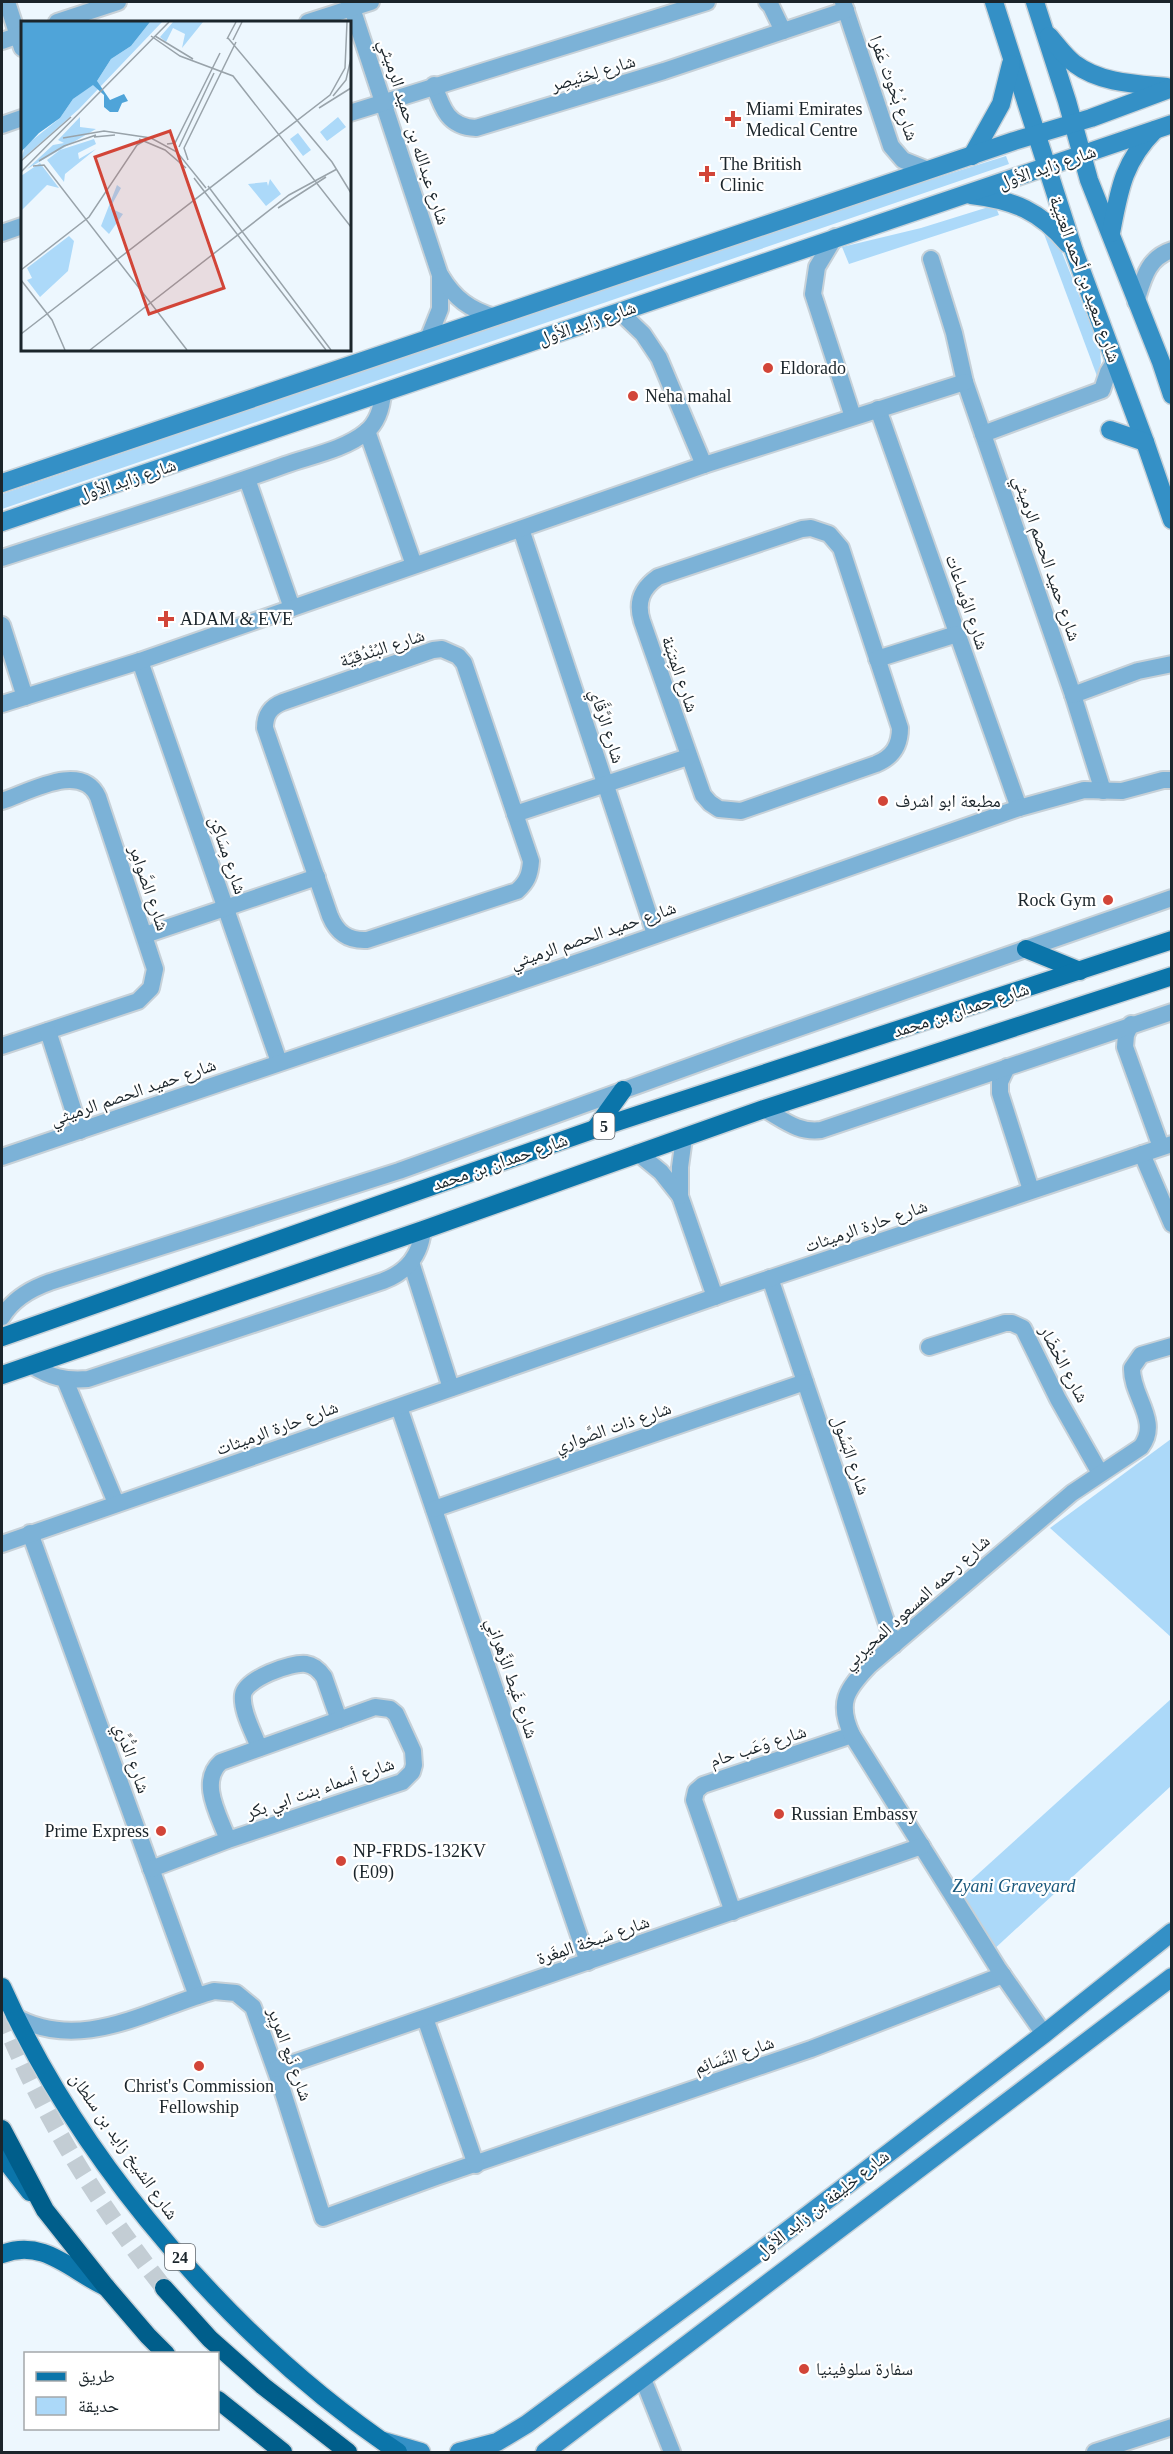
<svg xmlns="http://www.w3.org/2000/svg" width="1173" height="2454" font-family="'Times New Roman','Noto Naskh Arabic',serif">
<rect width="100%" height="100%" fill="#edf7fe"/>
<!-- green -->
<g fill="#acd9f9">
<polygon points="1006,156 1009,164 2,509 2,494 421,351 735,241"/>
<polygon points="995,205 999,215 849,264 842,247 921,228"/>
<polygon points="1040,223 1061,250 1100,348 1101,363 1097,376"/>
<polygon points="1171,1439 1171,1637 1050,1528"/>
<polygon points="1171,1699 1171,1786 991,1952 957,1893"/>
</g>
<g fill="none" stroke-linecap="round" stroke-linejoin="round">
<!-- highway-tunnel -->
<path stroke="#c3cdd4" stroke-width="18" stroke-dasharray="18 9" stroke-linecap="butt" d="M2,2015c40,100 95,188 162,273"/>
<defs>
<g id="street">
<polyline points="7,2 22,48"/>
<polyline points="350,2 440,275 440,309 428,339"/>
<polyline points="767,2 771,6 783,31"/>
<polyline points="843,2 891,146 903,160 928,170"/>
<polyline points="57,22 118,2"/>
<polyline points="308,22 371,2"/>
<polyline points="2,41 22,34"/>
<path d="M434,85c8,23 14,42 42,43l188,-57 182,-61"/>
<polyline points="350,113 707,2"/>
<polyline points="2,125 22,118"/>
<polyline points="2,233 22,226"/>
<polyline points="835,237 817,267 813,294 853,417"/>
<polyline points="931,259 954,333 965,382 1073,695 1103,791"/>
<path d="M441,276c13,22 29,34 54,41"/>
<path d="M1136,302c7,-22 11,-44 36,-52"/>
<polyline points="620,312 643,334 659,358 704,465"/>
<polyline points="878,409 1019,808"/>
<polyline points="367,431 414,565"/>
<polyline points="983,434 1102,390 1108,372 1115,361"/>
<polyline points="247,479 292,608"/>
<path d="M811,528l18,6 12,14 59,180c0,18 -7,29 -24,36l-135,47 -22,-2 -9,-6 -7,-8 -61,-174c-6,-19 0,-33 16,-44l144,-48z"/>
<polyline points="521,529 655,934"/>
<path d="M2,558c94,-31 190,-59 283,-93 25,-9 59,-15 81,-33 12,-10 16,-24 17,-40"/>
<polyline points="2,625 25,697"/>
<path d="M442,649l16,7 6,7 67,198c-1,14 -4,21 -14,30l-150,49c-19,1 -30,-7 -37,-24l-65,-188c0,-13 5,-21 18,-26l150,-52z"/>
<polyline points="877,659 957,634"/>
<polyline points="140,661 279,1062"/>
<polyline points="1073,695 1138,671 1172,664"/>
<polyline points="2,704 140,661 704,465 965,382"/>
<path d="M2,801c27,-9 80,-40 96,-4l57,172 -4,19 -13,13 -136,45"/>
<polyline points="515,814 688,757"/>
<polyline points="145,935 317,877"/>
<polyline points="1131,1024 1126,1035 1125,1047 1161,1147"/>
<polyline points="48,1031 80,1131"/>
<polyline points="1007,1067 1000,1082 1000,1093 1031,1190"/>
<path d="M764,1109c20,11 34,24 57,21l351,-118"/>
<polyline points="684,1138 680,1167 680,1196 715,1297"/>
<polyline points="638,1153 661,1172 680,1196"/>
<polyline points="1142,1154 1172,1224"/>
<polyline points="2,1157 596,956 1019,808 1084,790 1122,791 1163,780 1172,780"/>
<polyline points="411,1262 451,1388"/>
<polyline points="770,1278 894,1645"/>
<path d="M2,1317c11,-18 28,-28 48,-35l349,-111 342,-123 431,-150"/>
<polyline points="929,1347 1005,1323 1012,1323 1023,1328 1058,1399 1100,1473"/>
<path d="M31,1365c19,12 34,16 57,14l295,-98c24,-9 37,-25 40,-51"/>
<polyline points="65,1380 116,1503"/>
<polyline points="399,1407 588,1962"/>
<polyline points="434,1509 805,1382"/>
<polyline points="30,1533 197,1996"/>
<polyline points="2,1544 729,1292 1172,1144"/>
<path d="M259,1748c-5,-15 -18,-37 -16,-53 2,-16 48,-33 63,-31 8,1 13,6 18,13l15,43"/>
<path d="M151,1869l77,-29 174,-58 10,-10 2,-7 -1,-14 -17,-37 -6,-5 -15,-2 -154,55c-23,20 -1,55 7,78"/>
<polyline points="733,1912 694,1800 696,1791 703,1785 852,1735"/>
<path d="M14,2016c67,38 135,-7 200,-25l22,2 17,14 27,76 43,135 113,-41 375,-128 192,-74"/>
<polyline points="425,2018 476,2165"/>
<path d="M1044,2034l-46,-66 -146,-233c-15,-32 -6,-45 17,-69l203,-173 69,-46c20,-26 -10,-51 -9,-79l9,-13 31,-9"/>
<polyline points="276,2069 922,1846"/>
<polyline points="643,2379 672,2452"/>
<polyline points="1095,2452 1172,2427"/>
</g>
<g id="secondary">
<polyline points="994,2 1074,251 1145,442 1172,520"/>
<polyline points="1035,2 1067,101 1089,180 1161,362 1172,395"/>
<path d="M1049,36c8,9 16,21 26,28 25,19 61,20 92,23"/>
<polyline points="972,156 1001,104 1011,64"/>
<path d="M971,195c43,5 69,16 97,49"/>
<path d="M1111,233c8,-42 12,-71 44,-103"/>
<polyline points="1110,430 1145,442"/>
<polyline points="2,483 1014,141 1091,118 1172,88"/>
<polyline points="2,522 1172,124"/>
<polyline points="383,2441 421,2452"/>
<polyline points="459,2452 497,2442 527,2424 762,2250 1044,2034 1172,1932"/>
<polyline points="545,2452 1172,1977"/>
</g>
<g id="primary">
<polyline points="1026,949 1080,971"/>
<polyline points="595,1129 623,1090"/>
<polyline points="2,1337 595,1129 1172,940"/>
<polyline points="2,1375 423,1230 764,1109 1172,976"/>
<path d="M2,1987c80,179 234,356 396,465"/>
<polyline points="2,2156 30,2192"/>
<path d="M2,2254c42,-16 69,17 104,33"/>
</g>
<g id="highway">
<polyline points="2,2129 45,2210 106,2287 148,2336 166,2354"/>
<polyline points="164,2288 210,2339 263,2386 348,2452"/>
<polyline points="218,2400 283,2452"/>
</g>
</defs>
<!-- street casing -->
<use href="#street" stroke="#c7d1d8" stroke-width="20"/>
<!-- secondary casing -->
<use href="#secondary" stroke="#c7d1d8" stroke-width="21"/>
<!-- primary casing -->
<use href="#primary" stroke="#c7d1d8" stroke-width="21"/>
<!-- highway casing -->
<use href="#highway" stroke="#c7d1d8" stroke-width="21"/>
<!-- street -->
<use href="#street" stroke="#7cb2d7" stroke-width="16"/>
<!-- secondary -->
<use href="#secondary" stroke="#3490c6" stroke-width="18"/>
<!-- primary -->
<use href="#primary" stroke="#0b75aa" stroke-width="18"/>
<!-- highway -->
<use href="#highway" stroke="#005e8b" stroke-width="18"/>
</g>
<!-- markers -->
<g fill="#d24538" stroke="#fff" stroke-width="2">
<path d="M730 110h6v6h6v6h-6v6h-6v-6h-6v-6h6z"/>
<path d="M704 165h6v6h6v6h-6v6h-6v-6h-6v-6h6z"/>
<circle cx="768" cy="368" r="6"/>
<circle cx="633" cy="396" r="6"/>
<path d="M163 610h6v6h6v6h-6v6h-6v-6h-6v-6h6z"/>
<circle cx="883" cy="801" r="6"/>
<circle cx="1108" cy="900" r="6"/>
<circle cx="779" cy="1814" r="6"/>
<circle cx="161" cy="1831" r="6"/>
<circle cx="341" cy="1861" r="6"/>
<circle cx="199" cy="2066" r="6"/>
<circle cx="804" cy="2369" r="6"/>
</g>
<g text-anchor="middle" stroke-width="4.5" stroke-linejoin="round" paint-order="stroke">
<!-- shield labels -->
<g fill="#fff" stroke="#5f666b" stroke-width="1.5">
<rect x="593.5" y="1113" width="21" height="26" rx="4.5"/>
<rect x="165" y="2244" width="30" height="26" rx="4.5"/>
</g>
<g font-size="16" font-weight="bold" fill="#1b252b">
<text x="604" y="1132">5</text>
<text x="180" y="2263">24</text>
</g>
<!-- street labels -->
<g font-size="18" fill="#1b252b" stroke="#fff">
<text transform="translate(593 73) rotate(-17)" y="6">شارع لِخنَيصِر</text>
<text transform="translate(894 88) rotate(70)" y="6">شارع بُحُوث عَفرا</text>
<text transform="translate(414 132) rotate(72)" y="6">شارع عبدالله بن حميد الرميثي</text>
<text transform="translate(1047 167) rotate(-19)" y="6">شارع زايد الأول</text>
<text transform="translate(1085 279) rotate(70)" y="6">شارع سعيد بن أحمد العتيبة</text>
<text transform="translate(587 323) rotate(-19)" y="6">شارع زايد الأول</text>
<text transform="translate(127 480) rotate(-18)" y="6">شارع زايد الأول</text>
<text transform="translate(1047 558) rotate(71)" y="6">شارع حميد الحصم الرميثي</text>
<text transform="translate(967 602) rotate(71)" y="6">شارع الوُساعات</text>
<text transform="translate(382 648) rotate(-18)" y="6">شارع البُنْدُقِيَّة</text>
<text transform="translate(680 674) rotate(71)" y="6">شارع المِتبَنة</text>
<text transform="translate(607 726) rotate(72)" y="6">شارع الرَّقَّاي</text>
<text transform="translate(228 855) rotate(71)" y="6">شارع مِسَاكِن</text>
<text transform="translate(149 888) rotate(71)" y="6">شارع الصَّوامِر</text>
<text transform="translate(593 935) rotate(-19)" y="6">شارع حميد الحصم الرميثي</text>
<text transform="translate(961 1010) rotate(-18)" y="6">شارع حمدان بن محمد</text>
<text transform="translate(133 1092) rotate(-19)" y="6">شارع حميد الحصم الرميثي</text>
<text transform="translate(500 1162) rotate(-19)" y="6">شارع حمدان بن محمد</text>
<text transform="translate(866 1226) rotate(-19)" y="6">شارع حارة الرميثات</text>
<text transform="translate(1064 1364) rotate(62)" y="6">شارع الحْضَار</text>
<text transform="translate(613 1427) rotate(-19)" y="6">شارع ذات الصَّواري</text>
<text transform="translate(277 1428) rotate(-20)" y="6">شارع حارة الرميثات</text>
<text transform="translate(851 1455) rotate(71)" y="6">شارع البَسُول</text>
<text transform="translate(916 1602) rotate(-42)" y="6">شارع رحمه المسعود المحيربي</text>
<text transform="translate(512 1678) rotate(71)" y="6">شارع غَيط الزَّهرانِي</text>
<text transform="translate(758 1746) rotate(-18)" y="6">شارع وَعَب حام</text>
<text transform="translate(132 1758) rotate(70)" y="6">شارع الدُّرِّي</text>
<text transform="translate(320 1788) rotate(-19)" y="6">شارع أسماء بنت ابي بكر</text>
<text transform="translate(593 1940) rotate(-19)" y="6">شارع سَبخة المِغَرة</text>
<text transform="translate(290 2054) rotate(70)" y="6">شارع نَبع المرِير</text>
<text transform="translate(734 2055) rotate(-19)" y="6">شارع النَّسَائِم</text>
<text transform="translate(124 2146) rotate(55)" y="6">شارع الشيخ زايد بن سلطان</text>
<text transform="translate(822 2204) rotate(-38)" y="6">شارع خليفة بن زايد الأول</text>
</g>
<!-- poi labels -->
<g font-size="18" fill="#1b252b" stroke="#fff" text-anchor="start">
<text x="746" y="115">Miami Emirates<tspan x="746" dy="21">Medical Centre</tspan></text>
<text x="720" y="170">The British<tspan x="720" dy="21">Clinic</tspan></text>
<text x="780" y="374">Eldorado</text>
<text x="645" y="402">Neha mahal</text>
<text x="180" y="625">ADAM &amp; EVE</text>
<text x="895" y="807">مطبعة ابو اشرف</text>
<text x="1096" y="906" text-anchor="end">Rock Gym</text>
<text x="791" y="1820">Russian Embassy</text>
<text x="149" y="1837" text-anchor="end">Prime Express</text>
<text x="353" y="1857">NP-FRDS-132KV<tspan x="353" dy="21">(E09)</tspan></text>
<text x="199" y="2092" text-anchor="middle">Christ's Commission<tspan x="199" dy="21">Fellowship</tspan></text>
<text x="816" y="2375">سفارة سلوفينيا</text>
</g>
<!-- park labels -->
<g font-size="18" font-style="italic" fill="#19587c" stroke="#fff">
<text x="1014" y="1892">Zyani Graveyard</text>
</g>
</g>
<!-- overview -->
<g transform="translate(21 21)">
<rect width="330" height="330" fill="#edf7fe"/>
<path d="M129,1h12l-83,87 -58,51 4,-14 35,-28 13,-19 24,-18 14,-22 20,-13zM152,1h30l-21,26 3,-14 -12,-6 -7,14 -6,-5zM59,96v10l16,2 -69,40 26,-24 11,-2 -6,-3zM317,96l8,10 -19,14 -7,-9zM277,112l13,17 -8,6 -13,-17zM73,118l2,5 -18,9 1,6 17,-10 -31,25 -1,8 -17,-22 13,-10zM19,142l19,25 -12,-3 -26,26v-35zM249,158l11,15 -15,12 -18,-22 19,-2 1,4zM96,164l4,3 -11,20 13,6 -14,20 -8,-8zM48,215l5,5 -6,30 -28,26 -13,-17 5,-2 -5,-10z" fill="#acd9f9"/>
<path d="M0,1h129l-19,24 -20,13 -14,22 13,19 14,-6 4,7 -6,2 -4,9h-8l-6,-5v-12l-11,-10 -20,14 -13,19 -21,15 -18,19z" fill="#4fa4d9"/>
<path fill="none" stroke="#99a3aa" stroke-width="1.5" d="M130,15l29,20 53,20 118,151M134,15l38,23M207,17l104,124 19,31M206,18l9,-17M212,19l9,-18M312,75l13,-16 5,-22M298,87l32,-20M73,116l21,-2M42,117l41,-7 47,7 26,14 29,36M118,118l26,11 21,18M146,123l8,-1 45,-90M158,126l35,-74M167,139l-4,-12 52,-106M0,140l50,-44M18,140l25,-15 32,-11M12,145l11,-1 143,185M0,151l148,-150M173,157l132,172M187,165l123,164M257,187l48,-31M0,249l68,-53 48,-72 7,-4M0,259l31,40 13,30M0,313l309,-239 15,-27 2,-46M69,329l199,-155 48,-26"/>
<path fill="#d24538" fill-opacity="0.15" stroke="#d24538" stroke-width="3" d="M149,110l54,157 -75,26 -54,-157z"/>
<rect width="330" height="330" fill="none" stroke="#1b252b" stroke-width="3"/>
</g>
<!-- border -->
<rect width="1173" height="2454" fill="none" stroke="#1b252b" stroke-width="6"/>
<!-- legend -->
<rect x="24" y="2352" width="195" height="78" fill="#ffffff" stroke="#a4a8aa" stroke-width="1.5"/>
<rect x="36" y="2372" width="30" height="9" fill="#0b75aa" stroke="#a4a8aa" stroke-width="1.5"/>
<text x="78" y="2382" font-size="18" fill="#1b252b">طريق</text>
<rect x="36" y="2397" width="30" height="18" fill="#acd9f9" stroke="#a4a8aa" stroke-width="1.5"/>
<text x="78" y="2412" font-size="18" fill="#1b252b">حديقة</text>
</svg>
